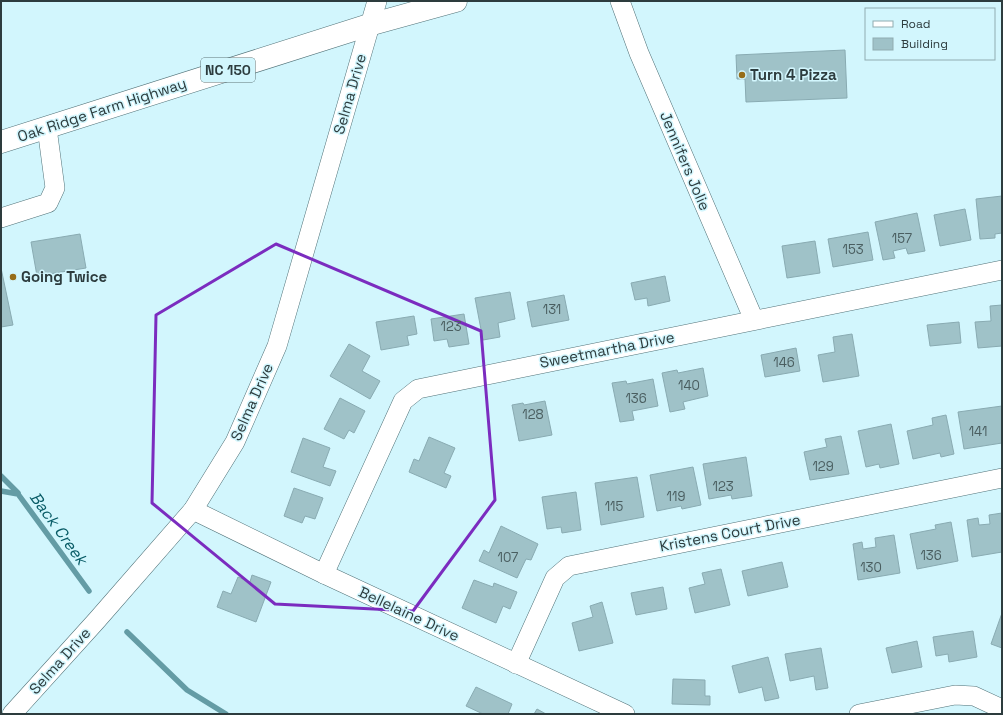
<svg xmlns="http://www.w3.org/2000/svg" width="1003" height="715" font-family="'Space Grotesk',sans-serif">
<rect width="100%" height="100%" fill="#d2f6fd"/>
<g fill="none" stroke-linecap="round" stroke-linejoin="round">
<!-- stream -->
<g stroke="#649ca5" stroke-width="5.5">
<polyline points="1,476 18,493"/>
<polyline points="1,491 18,494 89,591"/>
<polyline points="127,632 187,690 226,714"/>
</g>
</g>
<!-- building -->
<g fill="#9fc2c8" stroke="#89abb2">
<polygon points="845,50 847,98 746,102 745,79 737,79 736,55"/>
<polygon points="1002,196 1002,233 995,234 995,238 980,239 976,199"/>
<polygon points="965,209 971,240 940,246 934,215"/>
<polygon points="917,213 925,251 908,254 906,248 893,251 895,258 883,260 875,222"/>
<polygon points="868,232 873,260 833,267 828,239"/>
<polygon points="80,234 86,268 37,276 31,242"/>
<polygon points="815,241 820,273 787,278 782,246"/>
<polygon points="1,268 13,325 1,327"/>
<polygon points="665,276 670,301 648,306 647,298 635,300 631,283"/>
<polygon points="510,292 515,319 498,323 500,337 483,340 475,298"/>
<polygon points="564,295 569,320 532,327 527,302"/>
<polygon points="1002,305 1002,346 978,348 975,322 991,321 990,306"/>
<polygon points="464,314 469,344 449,347 447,339 434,341 431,319"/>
<polygon points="414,316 417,334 407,336 409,345 381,350 376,322"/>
<polygon points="959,322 961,343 930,346 927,325"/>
<polygon points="852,334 859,376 823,382 818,355 835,352 833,337"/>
<polygon points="349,344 370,356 362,371 380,381 370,399 330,376"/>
<polygon points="796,348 800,371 765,377 761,355"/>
<polygon points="703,368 708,396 683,402 685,409 670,412 662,373 677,370 678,373"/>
<polygon points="653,379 658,406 632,411 634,420 620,422 612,383 626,381 627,384"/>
<polygon points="340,398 365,411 354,433 349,430 344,439 324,429"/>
<polygon points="545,401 552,435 519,441 512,405 523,403 524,405"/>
<polygon points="1002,406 1002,443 964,449 958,412"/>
<polygon points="946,415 954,454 941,457 940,453 913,459 907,431 933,425 932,418"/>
<polygon points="891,424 899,464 880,468 879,464 866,467 858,431"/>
<polygon points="841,436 849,474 810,480 804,452 827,447 825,439"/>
<polygon points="429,437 455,448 444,473 451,476 446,488 409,472 414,459 419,461"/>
<polygon points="303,438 330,448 323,467 336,471 330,486 291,472"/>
<polygon points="746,457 752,496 732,499 731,495 709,499 703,464"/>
<polygon points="693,467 701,505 682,509 681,506 657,511 650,475"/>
<polygon points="637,477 644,517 601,525 595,483"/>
<polygon points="294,488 323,498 315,519 305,516 302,523 284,516"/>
<polygon points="576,492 581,530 562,533 561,527 547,529 542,497"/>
<polygon points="1002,513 1002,552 972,557 967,520 978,518 979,525 990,524 989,515"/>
<polygon points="951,522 958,561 917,569 910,534 936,529 935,525"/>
<polygon points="501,526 538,544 531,560 526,559 517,578 479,561 484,550 489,553"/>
<polygon points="894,535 900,573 858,580 853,544 862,542 863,549 876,547 875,538"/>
<polygon points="782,562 788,587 748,596 742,571"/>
<polygon points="721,569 730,605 695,613 689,588 705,584 702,573"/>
<polygon points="252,575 271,582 256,622 217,607 223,591 231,594 238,577 250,582"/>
<polygon points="474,580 493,587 494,583 517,592 510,609 503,606 496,623 462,608"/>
<polygon points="663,587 667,609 636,615 631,593"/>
<polygon points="602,602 613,643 579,651 572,623 593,617 590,606"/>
<polygon points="1002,613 1002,648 991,644"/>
<polygon points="973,631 977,657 949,662 948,654 936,656 933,637"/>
<polygon points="917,641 922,667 892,673 886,648"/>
<polygon points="821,648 828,688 816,690 814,676 790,681 785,654"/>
<polygon points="768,657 779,698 765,701 762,687 739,693 732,666"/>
<polygon points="673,679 705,680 705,696 710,696 710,705 672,704"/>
<polygon points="476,687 512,704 508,714 483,714 466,706"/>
<polygon points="537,709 546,714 534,714"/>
</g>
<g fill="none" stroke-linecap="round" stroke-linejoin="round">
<defs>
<g id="minor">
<polyline points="620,1 639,53 754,320"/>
<polyline points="1,218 48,203 55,188 47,128"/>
<polyline points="193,510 324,574 625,714"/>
<polyline points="324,574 403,401 418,389 1002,270"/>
<polyline points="516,664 555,578 569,566 1002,478"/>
<polyline points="12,714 97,620 193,510 235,442 277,346 377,1"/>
<polyline points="859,714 955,695 974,696 1002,709"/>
</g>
<polyline id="major" points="1,142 369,25 456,1"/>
</defs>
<!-- minor casing -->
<use href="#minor" stroke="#517278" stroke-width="20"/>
<!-- major casing -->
<use href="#major" stroke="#517278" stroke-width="23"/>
<!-- minor -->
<use href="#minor" stroke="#fff" stroke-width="19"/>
<!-- major -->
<use href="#major" stroke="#fff" stroke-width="22"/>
</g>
<!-- marked area -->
<path fill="none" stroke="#7b2cbf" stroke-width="3" stroke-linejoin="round" d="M276,244l205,87 14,169 -82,111 -138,-7 -123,-101 4,-188z"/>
<!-- markers -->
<g fill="#966d19" stroke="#d2f6fd" stroke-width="1.5">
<circle cx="742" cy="75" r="4"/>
<circle cx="13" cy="277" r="4"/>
</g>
<g text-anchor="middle" stroke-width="3" stroke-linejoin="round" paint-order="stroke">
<!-- number labels -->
<g font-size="13" fill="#4a5e60">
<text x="902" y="243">157</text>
<text x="853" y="254">153</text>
<text x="552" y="314">131</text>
<text x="451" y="331">123</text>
<text x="784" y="367">146</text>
<text x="689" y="390">140</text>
<text x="636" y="403">136</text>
<text x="533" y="419">128</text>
<text x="978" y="436">141</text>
<text x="823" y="471">129</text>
<text x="723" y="491">123</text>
<text x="676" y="501">119</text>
<text x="614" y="511">115</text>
<text x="931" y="560">136</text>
<text x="508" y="562">107</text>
<text x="871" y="572">130</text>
</g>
<!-- shield labels -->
<rect fill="#d2f6fd" stroke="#5e7477" stroke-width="1" x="201" y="58" width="54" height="24" rx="3"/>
<g font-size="14" font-weight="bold" fill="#2d3c3e">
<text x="228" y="75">NC 150</text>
</g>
<!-- poi labels -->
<g font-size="15" font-weight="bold" fill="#2d3c3e" stroke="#d2f6fd" text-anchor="start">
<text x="750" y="80">Turn 4 Pizza</text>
<text x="21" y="282">Going Twice</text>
</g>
<!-- street labels -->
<g font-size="15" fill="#2d3c3e" stroke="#d2f6fd">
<text transform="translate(350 94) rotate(-74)" y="5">Selma Drive</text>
<text transform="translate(102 110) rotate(-18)" y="5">Oak Ridge Farm Highway</text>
<text transform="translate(685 161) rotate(67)" y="5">Jennifers Jolie</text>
<text transform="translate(607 350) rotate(-11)" y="5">Sweetmartha Drive</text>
<text transform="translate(252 402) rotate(-66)" y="5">Selma Drive</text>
<text transform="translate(730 533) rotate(-11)" y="5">Kristens Court Drive</text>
<text transform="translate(409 614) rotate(25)" y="5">Bellelaine Drive</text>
<text transform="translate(60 661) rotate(-48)" y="5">Selma Drive</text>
</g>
<!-- water labels -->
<g font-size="16" font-style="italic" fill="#085b66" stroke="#d2f6fd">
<text transform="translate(59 528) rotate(54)" y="6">Back Creek</text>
</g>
</g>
<!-- border -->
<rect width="1003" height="715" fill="none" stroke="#2d3c3e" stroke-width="4"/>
<!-- legend -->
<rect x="865" y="8" width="130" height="52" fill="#d2f6fd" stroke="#90acb1"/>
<rect x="873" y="21" width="20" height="6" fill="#ffffff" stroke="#90acb1"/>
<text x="901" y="28" font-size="12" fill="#2d3c3e">Road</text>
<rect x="873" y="38" width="20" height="12" fill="#9fc2c8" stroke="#90acb1"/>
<text x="901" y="48" font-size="12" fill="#2d3c3e">Building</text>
</svg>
